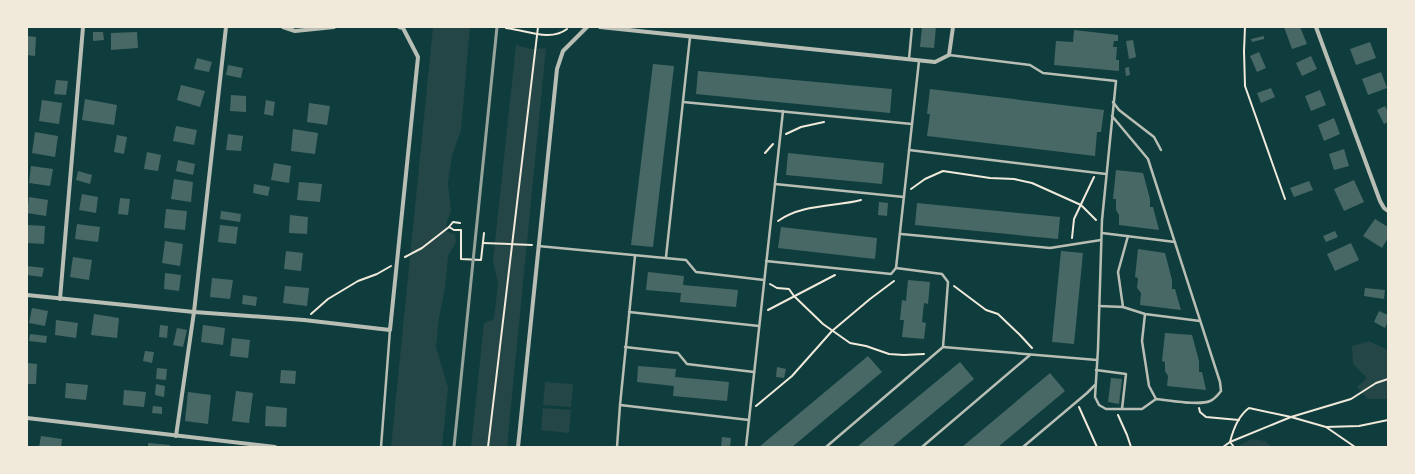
<svg xmlns="http://www.w3.org/2000/svg" width="1415" height="474" font-family="Barlow,sans-serif">
<rect width="100%" height="100%" fill="#0f3d3e"/>
<!-- green -->
<g fill="#244646">
<polygon points="433,27 470,27 461,130 452,156 448,183 451,211 447,221 446,231 455,235 456,242 448,256 445,288 439,318 436,347 448,388 442,447 391,447"/>
<polygon points="516,45 531,49 546,48 507,447 471,447 484,323 494,319 498,283 493,261"/>
<polygon points="1369,341 1388,350 1388,399 1368,399 1357,387 1367,378 1353,364 1352,346"/>
<polygon points="545,382 573,384 571,407 543,405"/>
<polygon points="543,408 571,410 569,433 541,430"/>
<polygon points="1252,439 1265,441 1272,447 1236,447"/>
</g>
<!-- building -->
<g fill="#486865">
<polygon points="922,27 936,27 934,48 920,47"/>
<polygon points="1284,27 1300,27 1307,44 1292,49"/>
<polygon points="1074,30 1118,35 1118,41 1114,41 1113,47 1117,47 1116,60 1119,60 1119,71 1054,65 1056,41 1073,42"/>
<polygon points="93,32 103,32 104,40 93,41"/>
<polygon points="137,32 138,48 111,50 111,33"/>
<polygon points="27,36 36,37 35,56 27,55"/>
<polygon points="1264,36 1264,39 1252,42 1251,39"/>
<polygon points="1133,40 1136,57 1129,59 1126,41"/>
<polygon points="1370,42 1376,58 1356,65 1350,49"/>
<polygon points="1259,52 1266,68 1257,72 1250,56"/>
<polygon points="1311,56 1317,69 1302,76 1296,63"/>
<polygon points="197,58 212,62 209,72 194,69"/>
<polygon points="653,64 674,66 653,247 631,245"/>
<polygon points="228,65 243,68 241,78 226,75"/>
<polygon points="1129,67 1130,75 1126,76 1125,68"/>
<polygon points="698,71 892,89 890,113 696,94"/>
<polygon points="1381,72 1387,88 1368,95 1362,79"/>
<polygon points="56,80 68,81 66,95 54,94"/>
<polygon points="181,85 205,91 200,107 177,100"/>
<polygon points="1271,88 1275,97 1261,103 1257,93"/>
<polygon points="930,89 1104,110 1101,132 1097,132 1095,156 927,136 930,114 927,114"/>
<polygon points="1320,90 1326,105 1311,111 1305,96"/>
<polygon points="231,95 246,96 246,112 230,111"/>
<polygon points="85,99 117,105 114,125 82,120"/>
<polygon points="42,100 62,103 59,124 39,121"/>
<polygon points="266,100 275,102 273,116 264,114"/>
<polygon points="309,103 330,106 327,125 307,122"/>
<polygon points="1385,106 1388,112 1388,122 1384,124 1377,110"/>
<polygon points="1334,118 1340,134 1324,141 1318,125"/>
<polygon points="176,126 197,130 194,145 173,141"/>
<polygon points="293,129 318,133 315,154 291,151"/>
<polygon points="35,132 58,136 55,157 32,153"/>
<polygon points="228,134 243,136 241,151 226,150"/>
<polygon points="117,135 127,137 124,154 114,152"/>
<polygon points="1344,149 1349,166 1334,170 1329,154"/>
<polygon points="147,152 161,155 158,171 144,169"/>
<polygon points="788,153 884,163 882,184 786,175"/>
<polygon points="178,160 195,164 193,175 176,171"/>
<polygon points="274,163 291,166 289,183 271,180"/>
<polygon points="31,166 53,169 50,186 29,183"/>
<polygon points="1116,170 1143,173 1150,199 1150,207 1153,207 1159,230 1119,225 1119,215 1116,210 1116,199 1113,199"/>
<polygon points="78,171 92,175 90,184 76,180"/>
<polygon points="174,179 193,182 191,202 171,199"/>
<polygon points="1354,180 1364,202 1344,211 1334,189"/>
<polygon points="1309,181 1313,190 1294,197 1290,188"/>
<polygon points="299,182 322,184 320,202 297,200"/>
<polygon points="254,184 270,187 268,196 253,193"/>
<polygon points="82,194 98,197 96,213 79,210"/>
<polygon points="29,197 48,200 46,216 27,213"/>
<polygon points="120,198 130,199 128,215 118,214"/>
<polygon points="879,202 888,203 887,216 878,215"/>
<polygon points="917,203 1060,217 1058,239 915,225"/>
<polygon points="166,209 187,211 185,230 164,228"/>
<polygon points="221,211 241,214 240,222 220,219"/>
<polygon points="290,215 308,217 307,234 289,233"/>
<polygon points="1375,219 1388,227 1388,238 1382,248 1363,236"/>
<polygon points="77,224 100,227 98,242 75,239"/>
<polygon points="27,225 45,226 44,244 27,243"/>
<polygon points="220,225 238,227 236,244 218,242"/>
<polygon points="781,227 877,238 875,259 778,248"/>
<polygon points="1335,231 1338,237 1326,242 1323,236"/>
<polygon points="165,241 183,244 180,266 162,263"/>
<polygon points="1351,243 1359,260 1335,271 1327,254"/>
<polygon points="1138,249 1165,253 1172,280 1172,289 1175,289 1181,310 1140,305 1141,293 1137,288 1138,278 1135,277"/>
<polygon points="286,251 303,253 301,271 284,269"/>
<polygon points="1061,251 1083,253 1074,344 1052,342"/>
<polygon points="73,257 92,260 89,280 70,277"/>
<polygon points="27,266 44,268 42,277 27,275"/>
<polygon points="648,272 684,276 683,285 738,290 736,307 680,302 681,293 646,290"/>
<polygon points="165,273 181,275 179,291 164,289"/>
<polygon points="212,278 233,280 230,299 210,297"/>
<polygon points="908,280 930,282 928,304 924,303 922,322 926,323 924,339 902,337 904,320 900,320 902,300 906,301"/>
<polygon points="285,286 309,288 307,306 283,303"/>
<polygon points="1365,288 1385,290 1384,299 1364,296"/>
<polygon points="243,295 257,297 256,306 242,304"/>
<polygon points="32,308 48,311 45,326 29,323"/>
<polygon points="1379,311 1388,315 1388,321 1385,328 1374,322"/>
<polygon points="94,314 119,318 117,338 91,335"/>
<polygon points="56,320 78,323 76,338 55,335"/>
<polygon points="160,325 168,326 167,338 159,337"/>
<polygon points="203,325 225,328 223,345 201,342"/>
<polygon points="177,328 187,330 183,347 173,345"/>
<polygon points="1165,333 1192,335 1199,361 1199,372 1202,372 1206,390 1167,386 1168,376 1165,371 1165,362 1162,361"/>
<polygon points="30,334 47,336 46,343 29,341"/>
<polygon points="232,338 250,340 248,358 230,356"/>
<polygon points="145,351 154,352 152,363 143,361"/>
<polygon points="868,356 882,372 792,447 759,447"/>
<polygon points="960,362 974,379 892,447 857,447"/>
<polygon points="27,363 37,364 36,384 27,384"/>
<polygon points="638,366 676,369 675,377 729,382 727,401 673,396 674,386 637,382"/>
<polygon points="777,367 786,369 784,378 776,377"/>
<polygon points="157,368 167,369 166,380 156,379"/>
<polygon points="281,370 296,371 295,384 280,383"/>
<polygon points="1050,373 1065,391 998,447 962,447"/>
<polygon points="1111,378 1122,379 1119,404 1108,402"/>
<polygon points="66,383 88,385 86,400 65,398"/>
<polygon points="156,384 165,386 164,397 155,395"/>
<polygon points="124,390 146,392 144,407 123,405"/>
<polygon points="236,391 253,393 249,423 232,421"/>
<polygon points="188,392 211,395 208,424 185,421"/>
<polygon points="153,406 162,407 162,414 152,413"/>
<polygon points="266,406 287,408 286,427 265,426"/>
<polygon points="41,436 62,439 61,447 39,447"/>
<polygon points="722,437 731,438 730,447 721,447"/>
<polygon points="148,443 170,445 170,447 148,447"/>
</g>
<g fill="none" stroke-linecap="round" stroke-linejoin="round">
<!-- path -->
<g stroke="#f1e9da" stroke-width="2">
<polyline points="1245,27 1244,51 1245,86 1285,199"/>
<path d="M506,28c20,2 44,14 61,1"/>
<polyline points="786,134 801,127 824,122"/>
<polyline points="765,153 773,144"/>
<polyline points="911,189 925,179 943,171 990,178 1014,179 1032,183 1081,205 1096,220"/>
<path d="M778,221c24,-17 56,-14 83,-21"/>
<polyline points="449,227 453,222 460,223"/>
<polyline points="1072,238 1074,219 1094,177"/>
<polyline points="483,243 532,245"/>
<polyline points="405,257 422,248 449,227 454,230 461,230 461,259 481,260 484,233"/>
<polyline points="770,284 777,288 789,289 794,296 823,324 850,343 866,346 889,354 904,355 924,354"/>
<polyline points="954,286 986,310 998,314 1020,335 1032,348"/>
<polyline points="768,310 835,275"/>
<polyline points="311,314 328,299 358,281 377,274 391,266"/>
<polyline points="756,406 792,376 832,331 870,299 894,281"/>
<polyline points="1079,407 1097,447"/>
<polyline points="1199,408 1200,412 1206,417 1239,420"/>
<polyline points="1118,415 1127,435 1131,447"/>
<polyline points="1326,427 1355,447"/>
<polyline points="488,447 538,27"/>
<path d="M1223,447l7,-5c3,-12 8,-26 19,-34l42,9 35,10 33,-1 29,-6"/>
<polyline points="1234,447 1230,442 1291,417 1351,399 1376,383 1388,379"/>
</g>
<!-- service -->
<g stroke="#b8beb3" stroke-width="2.5">
<path d="M949,55l81,10 13,8 73,8 -14,139 -4,129 -3,48 4,8 7,4h36l14,-10c13,1 43,7 54,2 5,-2 8,-6 11,-10l-1,-9 -72,-223 -36,-43"/>
<polyline points="909,59 912,27"/>
<polyline points="683,102 912,124"/>
<polyline points="1113,102 1119,110 1154,137 1161,150"/>
<polyline points="909,150 1106,174"/>
<polyline points="775,184 904,197"/>
<polyline points="1102,233 1175,242"/>
<polyline points="901,234 1050,248 1101,240"/>
<polyline points="1128,236 1118,272 1123,307 1145,314 1200,321"/>
<polyline points="538,246 686,260 696,272 764,280"/>
<polyline points="635,256 620,405 749,420"/>
<polyline points="666,257 690,37"/>
<polyline points="766,261 891,274 896,268"/>
<polyline points="896,268 919,61"/>
<polyline points="1099,306 1123,307"/>
<polyline points="629,312 759,326"/>
<polyline points="1145,314 1142,341 1149,386 1156,399"/>
<polyline points="625,347 678,353 687,364 754,372"/>
<polyline points="943,347 1097,360"/>
<polyline points="1096,370 1126,374 1122,409"/>
<polyline points="381,447 390,330"/>
<polyline points="617,447 620,405"/>
<polyline points="746,447 783,111"/>
<polyline points="826,447 943,347 948,282 942,274 896,268"/>
<polyline points="922,447 1030,355"/>
<polyline points="1023,447 1087,393 1095,385"/>
</g>
<!-- minor -->
<g stroke="#b8beb3" stroke-width="4">
<polyline points="283,27 295,31 334,27"/>
<polyline points="600,27 935,62 949,55 953,27"/>
<polyline points="1316,27 1380,201 1384,208 1388,211"/>
<polyline points="27,295 194,312 304,320 390,330 418,57 403,28 399,27"/>
<polyline points="60,299 83,27"/>
<polyline points="27,418 275,447"/>
<polyline points="176,436 194,312 226,27"/>
<polyline points="518,447 557,69 563,51 587,27"/>
</g>
<!-- rail -->
<polyline stroke="#97a49c" stroke-width="3" points="454,447 497,27"/>
</g>
<!-- border -->
<rect width="1415" height="474" fill="none" stroke="#f1e9da" stroke-width="56"/>
</svg>
